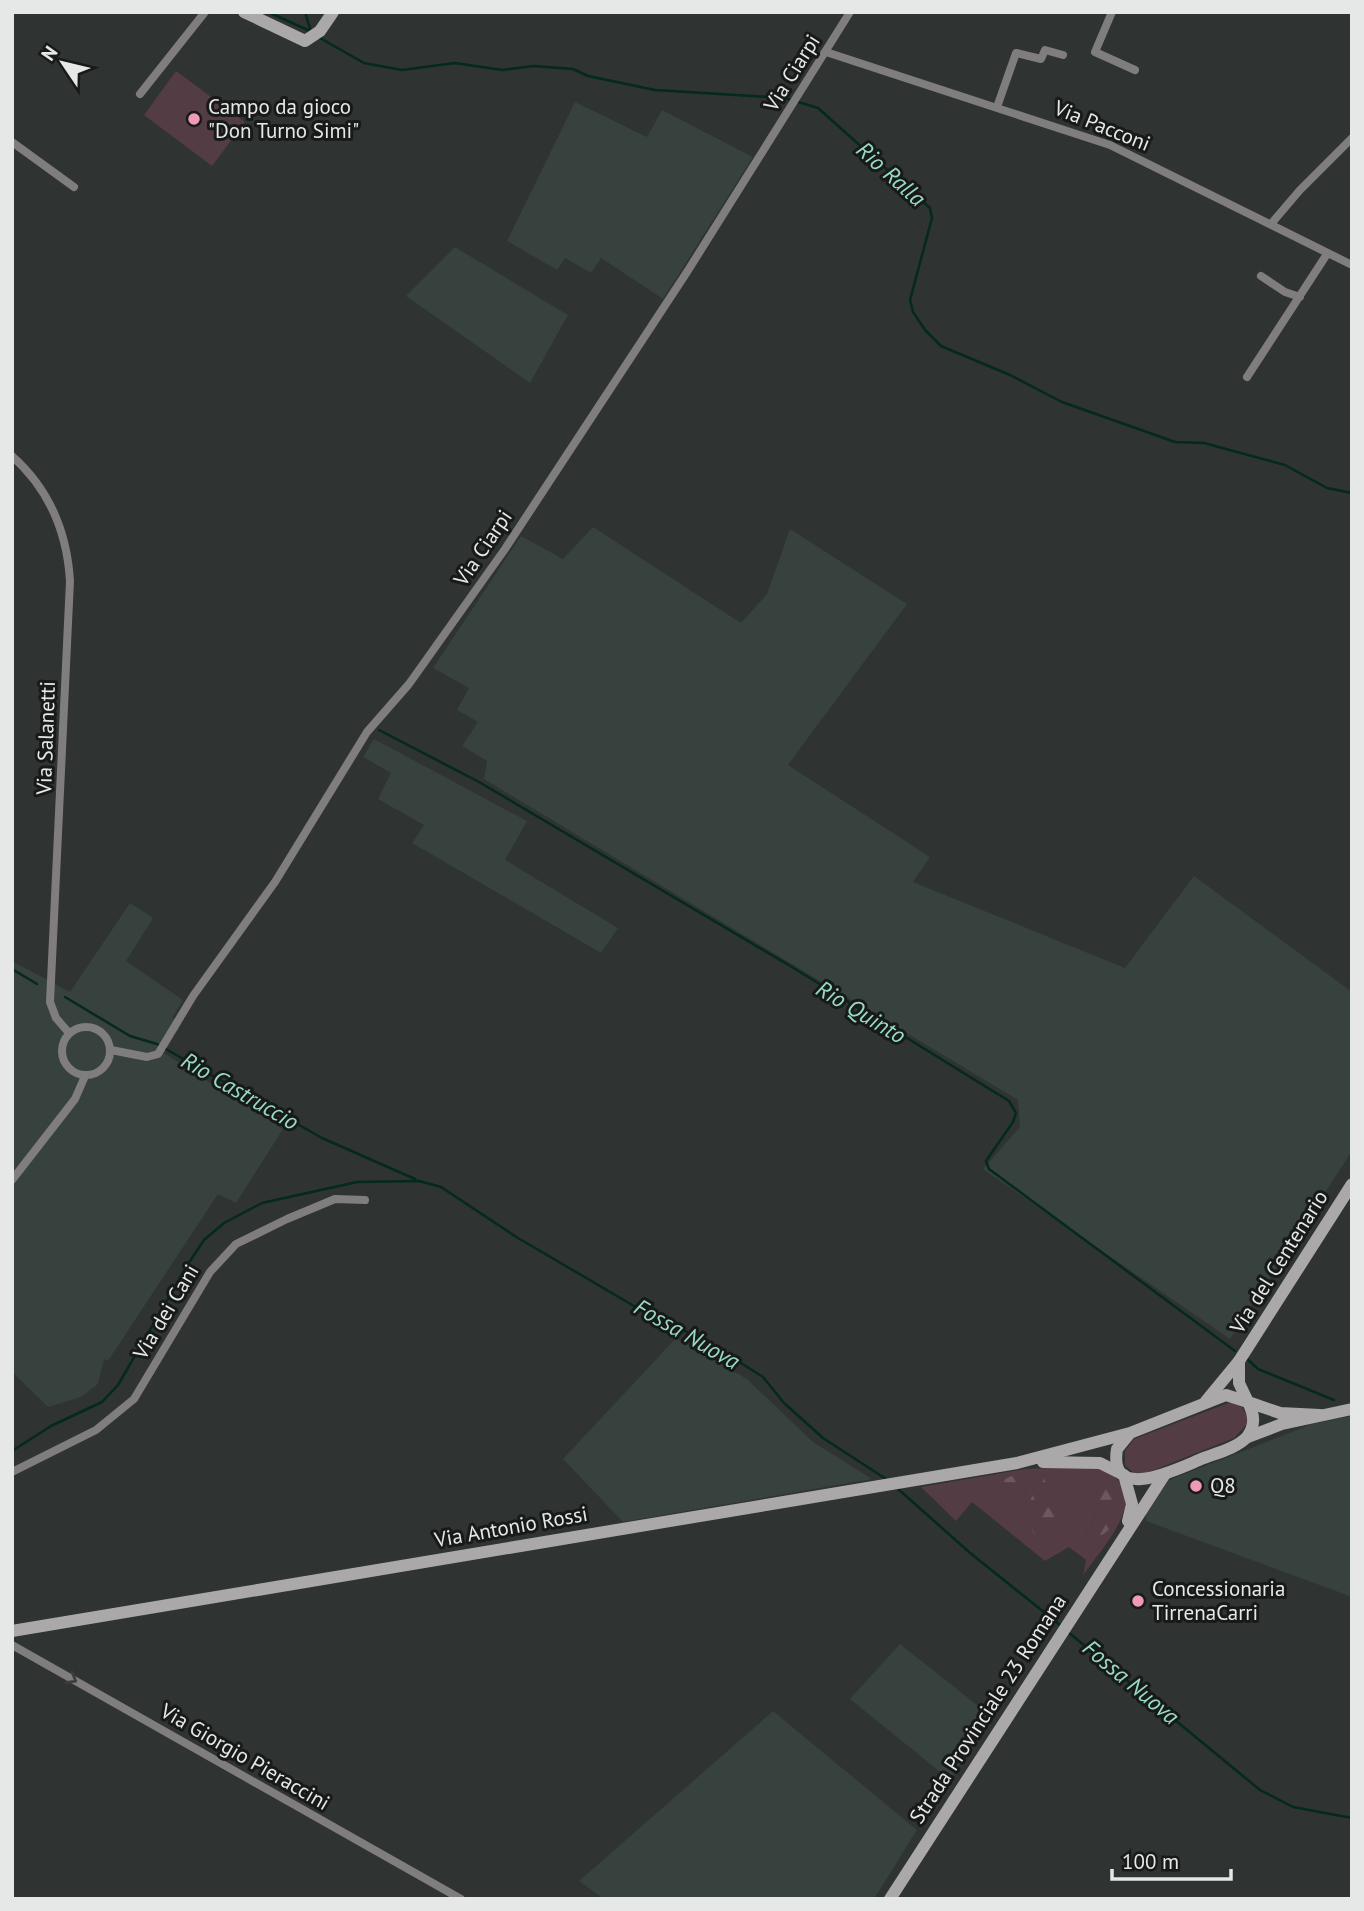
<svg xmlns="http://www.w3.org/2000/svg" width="1364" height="1911" font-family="'PT Sans',sans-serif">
<defs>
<pattern id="forest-firs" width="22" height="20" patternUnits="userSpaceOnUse" patternTransform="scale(1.75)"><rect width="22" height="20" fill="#533c43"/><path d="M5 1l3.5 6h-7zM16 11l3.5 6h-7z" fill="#6c585e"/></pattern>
</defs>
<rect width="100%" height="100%" fill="#2f3331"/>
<!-- built -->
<g fill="#37413d">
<polygon points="575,102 647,137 662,110 753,157 663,299 601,258 591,273 565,258 557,270 507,241"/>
<polygon points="455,247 568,315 530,383 406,296"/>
<polygon points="593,527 741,623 767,594 790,529 907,604 788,765 930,857 913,882 1125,968 1194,876 1352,992 1352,1151 1230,1339 983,1169 1020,1127 1018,1100 484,779 487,761 462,746 478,722 457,710 469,688 433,668 521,536 563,559"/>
<polygon points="374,739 527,821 505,860 618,928 601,953 412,843 424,825 378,799 391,773 363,757"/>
<polygon points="130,903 153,918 126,961 183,1000 172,1018 182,1023 164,1053 283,1129 236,1203 218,1194 108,1361 104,1359 98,1384 81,1397 48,1407 12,1372 12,961 70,992"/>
<polygon points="676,1338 747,1379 813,1442 872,1479 623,1522 563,1459"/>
<polygon points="1352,1416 1352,1597 1146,1521 1146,1513 1169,1480 1312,1424"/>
<polygon points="900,1644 991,1716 950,1780 850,1699"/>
<polygon points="773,1711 917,1830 874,1899 604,1899 579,1881"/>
</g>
<!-- grass -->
<g fill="#533c43" fill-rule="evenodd">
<polygon points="176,71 245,122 212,166 144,115"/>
<polygon points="1231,1402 1240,1404 1248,1417 1246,1425 1234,1438 1144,1474 1135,1474 1125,1465 1125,1451 1134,1439"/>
<path d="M1090,1466c73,19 15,78 -7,109l3,-15 -17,-13 -24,14 -73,-59 -16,19 -35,-34 104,-18zM1098,1489l14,38 -28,14 13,-29 -3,-9z"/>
</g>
<!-- forest -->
<g fill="url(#forest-firs)">
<path d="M1020,1473h22l20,53 -27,10c-7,-13 -9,-28 -2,-42l-6,-6h-18l-7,-8z"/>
<polygon points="1103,1486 1113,1488 1120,1502 1112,1527 1094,1542 1084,1541 1097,1512 1093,1503 1098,1489"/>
</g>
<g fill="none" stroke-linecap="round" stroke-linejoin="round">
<!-- stream -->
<g stroke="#04291f" stroke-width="2.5">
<polyline points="268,12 310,31"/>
<polyline points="305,12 311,32"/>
<polyline points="320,38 364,63 402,70 455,63 502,70 534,66 573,69 588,76 655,90 785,98 818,108 930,208 932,218 910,300 913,312 925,330 941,346 1010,375 1062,402 1175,442 1204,443 1285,465 1327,488 1352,493"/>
<polyline points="379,730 479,782 792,967 1009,1101 1016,1113 1013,1122 986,1161 989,1169 1235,1351"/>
<polyline points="12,969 37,984"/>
<polyline points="65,997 130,1036 157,1044 322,1138 415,1179"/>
<polyline points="1246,1358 1258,1369 1334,1400"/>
<polyline points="12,1451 51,1426 102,1402 118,1385 188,1264 204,1240 224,1223 262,1203 357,1182 419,1181 441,1187 518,1238 634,1306 708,1342 763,1377 784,1403 823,1438 886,1479"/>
<polyline points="897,1488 969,1552 1060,1625"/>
<polyline points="1068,1632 1260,1790 1293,1807 1352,1818"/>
</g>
<!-- street -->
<g stroke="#7f7d7e" stroke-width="8">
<polyline points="1112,12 1095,52 1135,70"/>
<polyline points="826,52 1110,145 1352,265"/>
<polyline points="140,94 205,12"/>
<polyline points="997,107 1016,53 1041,59 1045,50 1063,55"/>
<polyline points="12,142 74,187"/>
<polyline points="1271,224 1300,190 1352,138"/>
<polyline points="1261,276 1285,292 1300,297"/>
<polyline points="1247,377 1327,254"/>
<path d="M12,456c37,33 55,76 58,125l-20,421 6,16 13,15"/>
<circle cx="86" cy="1051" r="24"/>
<polyline points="111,1050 147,1057 158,1054 193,996 275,882 367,732 409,684 505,549 687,272 850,12"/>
<polyline points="12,1180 75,1099 85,1076"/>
<polyline points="12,1472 96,1430 134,1399 210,1272 236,1244 287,1219 335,1199 365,1200"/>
<polyline points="12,1645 461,1899"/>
</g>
<!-- secondary -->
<g stroke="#aba8a9" stroke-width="12">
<polyline points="244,12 305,41 320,31 333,12"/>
<polyline points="1239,1361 1239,1383 1248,1402 1280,1413 1320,1415"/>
<polyline points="1206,1401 1239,1361 1352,1184"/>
<polyline points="1248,1437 1282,1424 1352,1409"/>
<polyline points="1043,1462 1100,1463 1124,1475 1132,1504 1128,1521"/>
<path d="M12,1631l1005,-168 113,-30 96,-38 22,7c6,12 8,23 -1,35 -11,12 -34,17 -48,23 -24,10 -91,43 -82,-11l13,-16"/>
<polyline points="890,1899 1165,1474"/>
</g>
</g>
<!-- one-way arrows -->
<defs><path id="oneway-chevron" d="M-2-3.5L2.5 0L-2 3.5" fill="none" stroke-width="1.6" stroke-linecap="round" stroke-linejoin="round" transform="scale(1.75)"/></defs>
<use stroke="#3c3d3c" href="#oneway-chevron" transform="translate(72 1679) rotate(30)"/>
<!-- markers -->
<g fill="#f09ab5" stroke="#181a19" stroke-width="2.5">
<circle cx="194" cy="119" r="7"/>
<circle cx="1196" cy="1486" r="7"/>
<circle cx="1138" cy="1601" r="7"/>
</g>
<g text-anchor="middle" stroke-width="6" stroke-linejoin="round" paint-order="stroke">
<!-- street labels -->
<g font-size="21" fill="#e6e8e7" stroke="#181a19">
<text transform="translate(792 73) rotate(-58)" y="7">Via Ciarpi</text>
<text transform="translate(1102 126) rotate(22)" y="7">Via Pacconi</text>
<text transform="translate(483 548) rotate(-56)" y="7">Via Ciarpi</text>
<text transform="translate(46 738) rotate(-88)" y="7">Via Salanetti</text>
<text transform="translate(1279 1262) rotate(-58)" y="7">Via del Centenario</text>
<text transform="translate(166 1312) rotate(-59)" y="7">Via dei Cani</text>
<text transform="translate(511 1527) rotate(-10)" y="7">Via Antonio Rossi</text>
<text transform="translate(988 1709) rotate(-57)" y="7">Strada Provinciale 23 Romana</text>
<text transform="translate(245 1757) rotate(30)" y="7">Via Giorgio Pieraccini</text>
</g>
<!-- poi labels -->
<g font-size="21" fill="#e6e8e7" stroke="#181a19" text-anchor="start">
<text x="208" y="114">Campo da gioco<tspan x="208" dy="24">"Don Turno Simi"</tspan></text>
<text x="1210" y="1493">Q8</text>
<text x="1152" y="1596">Concessionaria<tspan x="1152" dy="24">TirrenaCarri</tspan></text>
</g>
<!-- water labels -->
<g font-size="23" font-style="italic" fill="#97dbc4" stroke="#181a19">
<text transform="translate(891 174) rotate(42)" y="8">Rio Ralla</text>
<text transform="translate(861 1012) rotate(31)" y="8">Rio Quinto</text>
<text transform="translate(240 1091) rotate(30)" y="8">Rio Castruccio</text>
<text transform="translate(687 1334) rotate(30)" y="8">Fossa Nuova</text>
<text transform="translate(1131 1682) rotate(40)" y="8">Fossa Nuova</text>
</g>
</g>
<!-- border -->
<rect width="1364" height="1911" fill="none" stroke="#e6e8e7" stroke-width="28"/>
<!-- north arrow -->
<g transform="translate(63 63) rotate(305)" stroke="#181a19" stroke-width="5" paint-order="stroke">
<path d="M0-5L12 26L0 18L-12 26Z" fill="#e6e8e7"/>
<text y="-10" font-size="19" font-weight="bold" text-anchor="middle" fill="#e6e8e7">N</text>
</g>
<!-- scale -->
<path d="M1112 1869v10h119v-10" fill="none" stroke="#e6e8e7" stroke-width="3.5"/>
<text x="1122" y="1869" font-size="21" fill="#e6e8e7" stroke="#181a19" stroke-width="5" paint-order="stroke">100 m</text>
</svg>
